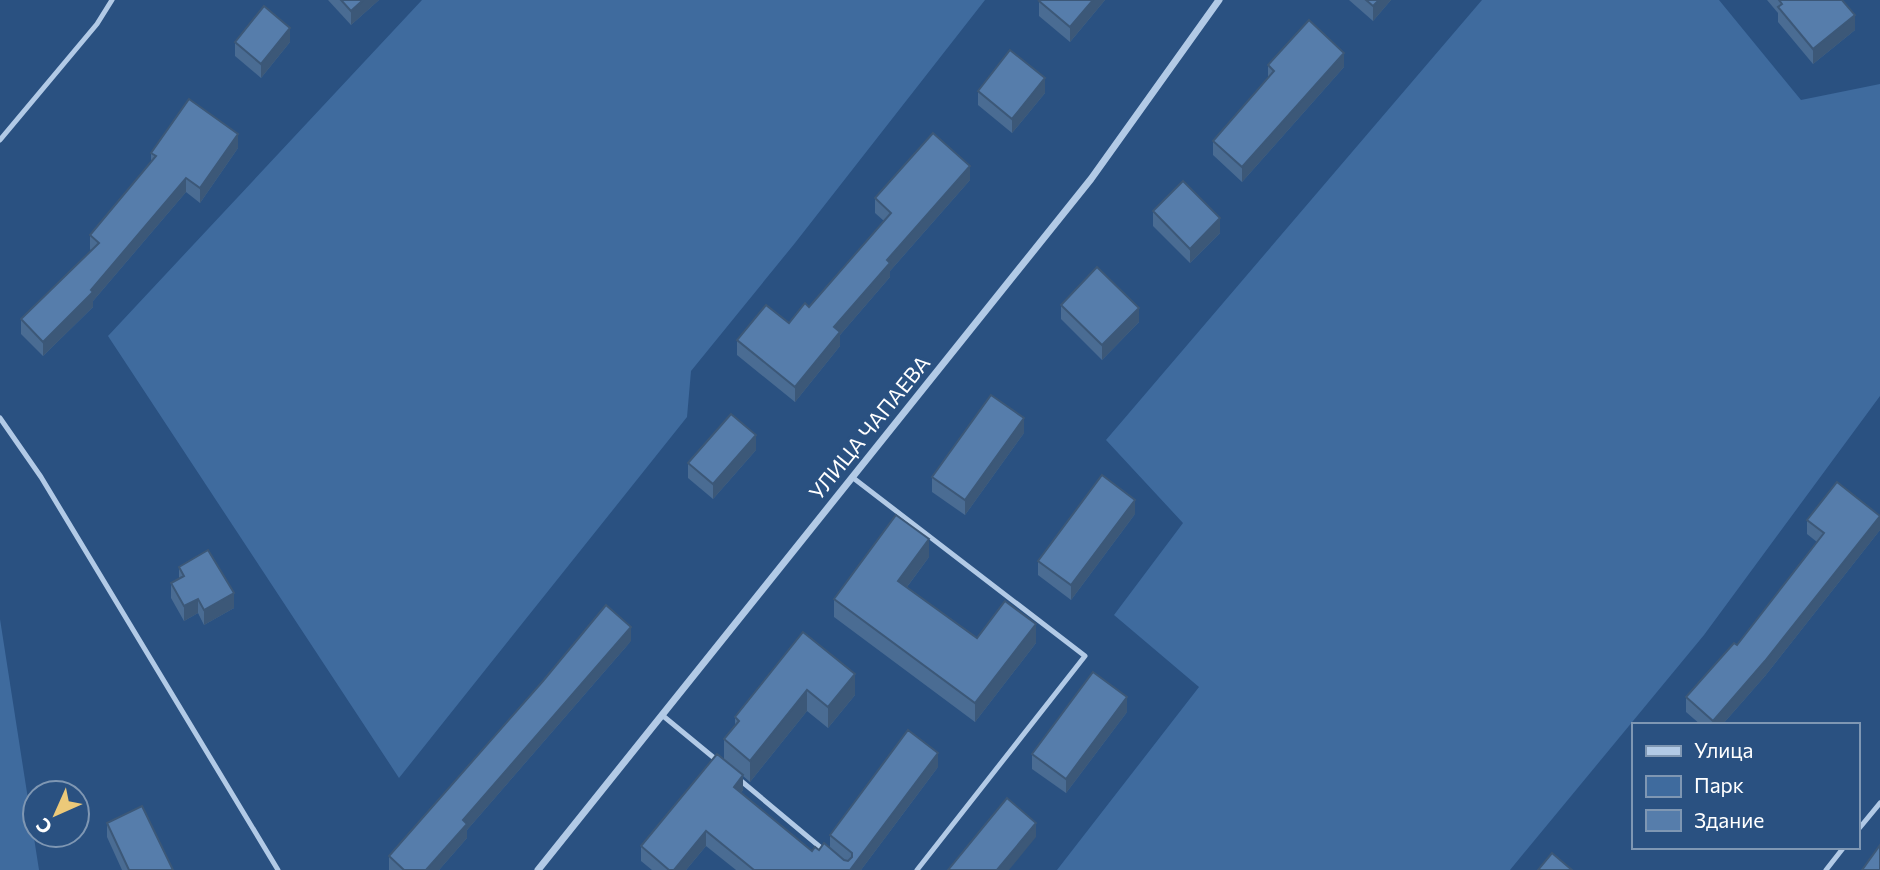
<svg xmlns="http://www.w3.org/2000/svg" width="1880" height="870" font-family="Commissioner,sans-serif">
<rect width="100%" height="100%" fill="#2a5181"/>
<!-- green -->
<g fill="#3f6b9e">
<polygon points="422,0 985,0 795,243 691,371 687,417 399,778 108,336"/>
<polygon points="1482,0 1719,0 1801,100 1880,84 1880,396 1704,635 1510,870 1057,870 1199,687 1114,615 1183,523 1106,440"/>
<polygon points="0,619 39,870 0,870"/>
</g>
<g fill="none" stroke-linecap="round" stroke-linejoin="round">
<!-- service -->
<g stroke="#b2cae6" stroke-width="5">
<polyline points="0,140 97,24 112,0"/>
<polyline points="0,418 41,477 278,870"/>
<polyline points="852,477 1085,656 917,870"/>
<polyline points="662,715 719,762"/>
<polyline points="740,780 826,852"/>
<polyline points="1857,831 1880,803"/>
<polyline points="1826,870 1844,847"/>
</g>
<!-- minor -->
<polyline stroke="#b2cae6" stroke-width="7" points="538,870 1091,179 1219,0"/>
</g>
<!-- wall -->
<g fill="#4a6c93">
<polygon points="328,0 379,0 351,25"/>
<polygon points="1105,0 1070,42 1039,16 1039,1"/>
<polygon points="1349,0 1391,0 1373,21"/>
<polygon points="1767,0 1842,0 1855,30 1813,64 1778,22 1778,13"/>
<polygon points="235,42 290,42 261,78 235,56"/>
<polygon points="1268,65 1344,67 1242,182 1213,155 1213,141 1268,78"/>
<polygon points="978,91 1045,93 1012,133 978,105"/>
<polygon points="238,148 200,203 186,192 93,301 93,307 43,356 21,334 21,319 91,251 90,249 90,235 151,162 151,153"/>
<polygon points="970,180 890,271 890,277 840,335 840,346 795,402 737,355 737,340 789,323 809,307 884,221 875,213 875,198"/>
<polygon points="1153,211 1220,233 1190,263 1153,226"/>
<polygon points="1061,305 1139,322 1102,360 1061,319"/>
<polygon points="1024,433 965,515 932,492 932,477"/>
<polygon points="756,450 713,499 688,478 688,463"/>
<polygon points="1135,514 1071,600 1038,575 1038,561"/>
<polygon points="1807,520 1880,530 1765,676 1722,725 1701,725 1686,712 1686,697 1737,645 1817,542 1807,534"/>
<polygon points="929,557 907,587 977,638 1036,643 975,722 834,617 834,599"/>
<polygon points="179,567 234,608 204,625 198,613 184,621 171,598 171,583 179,579"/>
<polygon points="803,632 855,695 828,728 807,711 750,782 743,776 743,790 741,793 812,851 819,850 830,848 830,835 938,767 861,870 736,870 706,846 686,870 652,870 641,861 641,846 724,759 724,739 735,726 735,717"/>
<polygon points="631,641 467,830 467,838 439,870 389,870 389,856"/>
<polygon points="1127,712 1066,793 1032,769 1032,754"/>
<polygon points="107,823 173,870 122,870 107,837"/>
</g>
<!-- shaded-wall -->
<g fill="#3c5878">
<polygon points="363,0 379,0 351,25 351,11"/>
<polygon points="1093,0 1105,0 1070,42 1070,27"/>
<polygon points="1379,0 1391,0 1373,21 1373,6"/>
<polygon points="1855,15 1855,30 1813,64 1813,49"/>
<polygon points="290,28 290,42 261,78 261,64"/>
<polygon points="1344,53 1344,67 1242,182 1242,167"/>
<polygon points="1045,78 1045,93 1012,133 1012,119"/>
<polygon points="238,134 238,148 200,203 200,188"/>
<polygon points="970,166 970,180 890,271 890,277 840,335 840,346 795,402 795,387 834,327 887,260"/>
<polygon points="186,178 186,192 93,301 93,307 43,356 43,342 91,290"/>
<polygon points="1220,218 1220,233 1190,263 1190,249"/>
<polygon points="1139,308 1139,322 1102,360 1102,345"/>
<polygon points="1024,418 1024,433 965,515 965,500"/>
<polygon points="756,435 756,450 713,499 713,484"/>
<polygon points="1135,500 1135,514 1071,600 1071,585"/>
<polygon points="1880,516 1880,530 1765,676 1722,725 1713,725 1713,721"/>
<polygon points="929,539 929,557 898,599 898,581"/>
<polygon points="234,593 234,608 204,625 204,610"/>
<polygon points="198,599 198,613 184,621 184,606"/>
<polygon points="1036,624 1036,643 975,722 975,703"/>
<polygon points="631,627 631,641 467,830 467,838 439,870 426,870 463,820"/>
<polygon points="855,674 855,695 828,728 828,707"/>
<polygon points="807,690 807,711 750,782 750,761"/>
<polygon points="1127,697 1127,712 1066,793 1066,779"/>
<polygon points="938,753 938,767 861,870 850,870"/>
<polygon points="743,775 743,790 734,802 734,787"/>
<polygon points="1036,823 1036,837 1009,870 997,870"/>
<polygon points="706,831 706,846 686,870 674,870"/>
</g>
<!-- building -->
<g fill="#567dab" stroke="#3c5878" stroke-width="2">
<polygon points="341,0 363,0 351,11"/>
<polygon points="1041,0 1093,0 1070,27 1039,1"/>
<polygon points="1366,0 1379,0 1373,6"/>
<polygon points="1779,0 1842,0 1855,15 1813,49 1778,7 1782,4"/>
<polygon points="264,6 290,28 261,64 235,42"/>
<polygon points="1309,20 1344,53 1242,167 1213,141 1274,71 1268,65"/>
<polygon points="1010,50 1045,78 1012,119 978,91"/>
<polygon points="189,99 238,134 200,188 186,178 91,290 93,292 43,342 21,319 99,243 90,235 156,156 151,153"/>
<polygon points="933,133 970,166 887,260 890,263 834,327 840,332 795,387 737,340 766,305 789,323 805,303 809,307 891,213 875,198"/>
<polygon points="1183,181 1220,218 1190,249 1153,211"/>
<polygon points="1097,267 1139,308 1102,345 1061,305"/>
<polygon points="991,395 1024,418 965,500 932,477"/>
<polygon points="731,414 756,435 713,484 688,463"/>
<polygon points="1102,475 1135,500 1071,585 1038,561"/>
<polygon points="1837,482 1880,516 1765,661 1713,721 1686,697 1734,643 1737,645 1824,533 1807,520"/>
<polygon points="896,515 929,539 898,581 977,638 1005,601 1036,624 975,703 834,599"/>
<polygon points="208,550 234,593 204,610 198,599 184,606 171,583 184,576 179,567"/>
<polygon points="606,605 631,627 463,820 467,824 426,870 404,870 389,856 543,681"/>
<polygon points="803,632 855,674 828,707 807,690 750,761 724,739 739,721 735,717"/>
<polygon points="1093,672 1127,697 1066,779 1032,754"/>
<polygon points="908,730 938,753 850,870 754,870 706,831 674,870 669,870 641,846 717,754 743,775 734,787 812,851 815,847 819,850 824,843 844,860 848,861 852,857 852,853 830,835"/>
<polygon points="1007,798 1036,823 997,870 948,870"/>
<polygon points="142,806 173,870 129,870 107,823"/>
<polygon points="1880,845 1880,870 1862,870"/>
<polygon points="1552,853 1572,870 1538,870"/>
</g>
<g text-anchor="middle" stroke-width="6" stroke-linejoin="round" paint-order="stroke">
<!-- street labels -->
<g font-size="21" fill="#fff" stroke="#2a5181">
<text transform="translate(870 428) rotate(-51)" y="7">УЛИЦА ЧАПАЕВА</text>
</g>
</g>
<!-- legend -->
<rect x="1632" y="723" width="228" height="126" fill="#2a5181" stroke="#7f97b3" stroke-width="2"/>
<rect x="1646" y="746" width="35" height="10" fill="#b2cae6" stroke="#7f97b3" stroke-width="2"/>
<text x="1694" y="758" font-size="21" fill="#ffffff">Улица</text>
<rect x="1646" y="776" width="35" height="21" fill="#3f6b9e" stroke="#7f97b3" stroke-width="2"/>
<text x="1694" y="793" font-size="21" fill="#ffffff">Парк</text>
<rect x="1646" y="810" width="35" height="21" fill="#567dab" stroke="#7f97b3" stroke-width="2"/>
<text x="1694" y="828" font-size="21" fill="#ffffff">Здание</text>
<!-- north arrow -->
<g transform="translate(56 814) rotate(225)"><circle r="33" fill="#2a5181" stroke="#7f97b3" stroke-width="2"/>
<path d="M0-5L12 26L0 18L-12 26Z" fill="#ecc979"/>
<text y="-10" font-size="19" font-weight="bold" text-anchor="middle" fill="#ffffff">С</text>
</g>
</svg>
